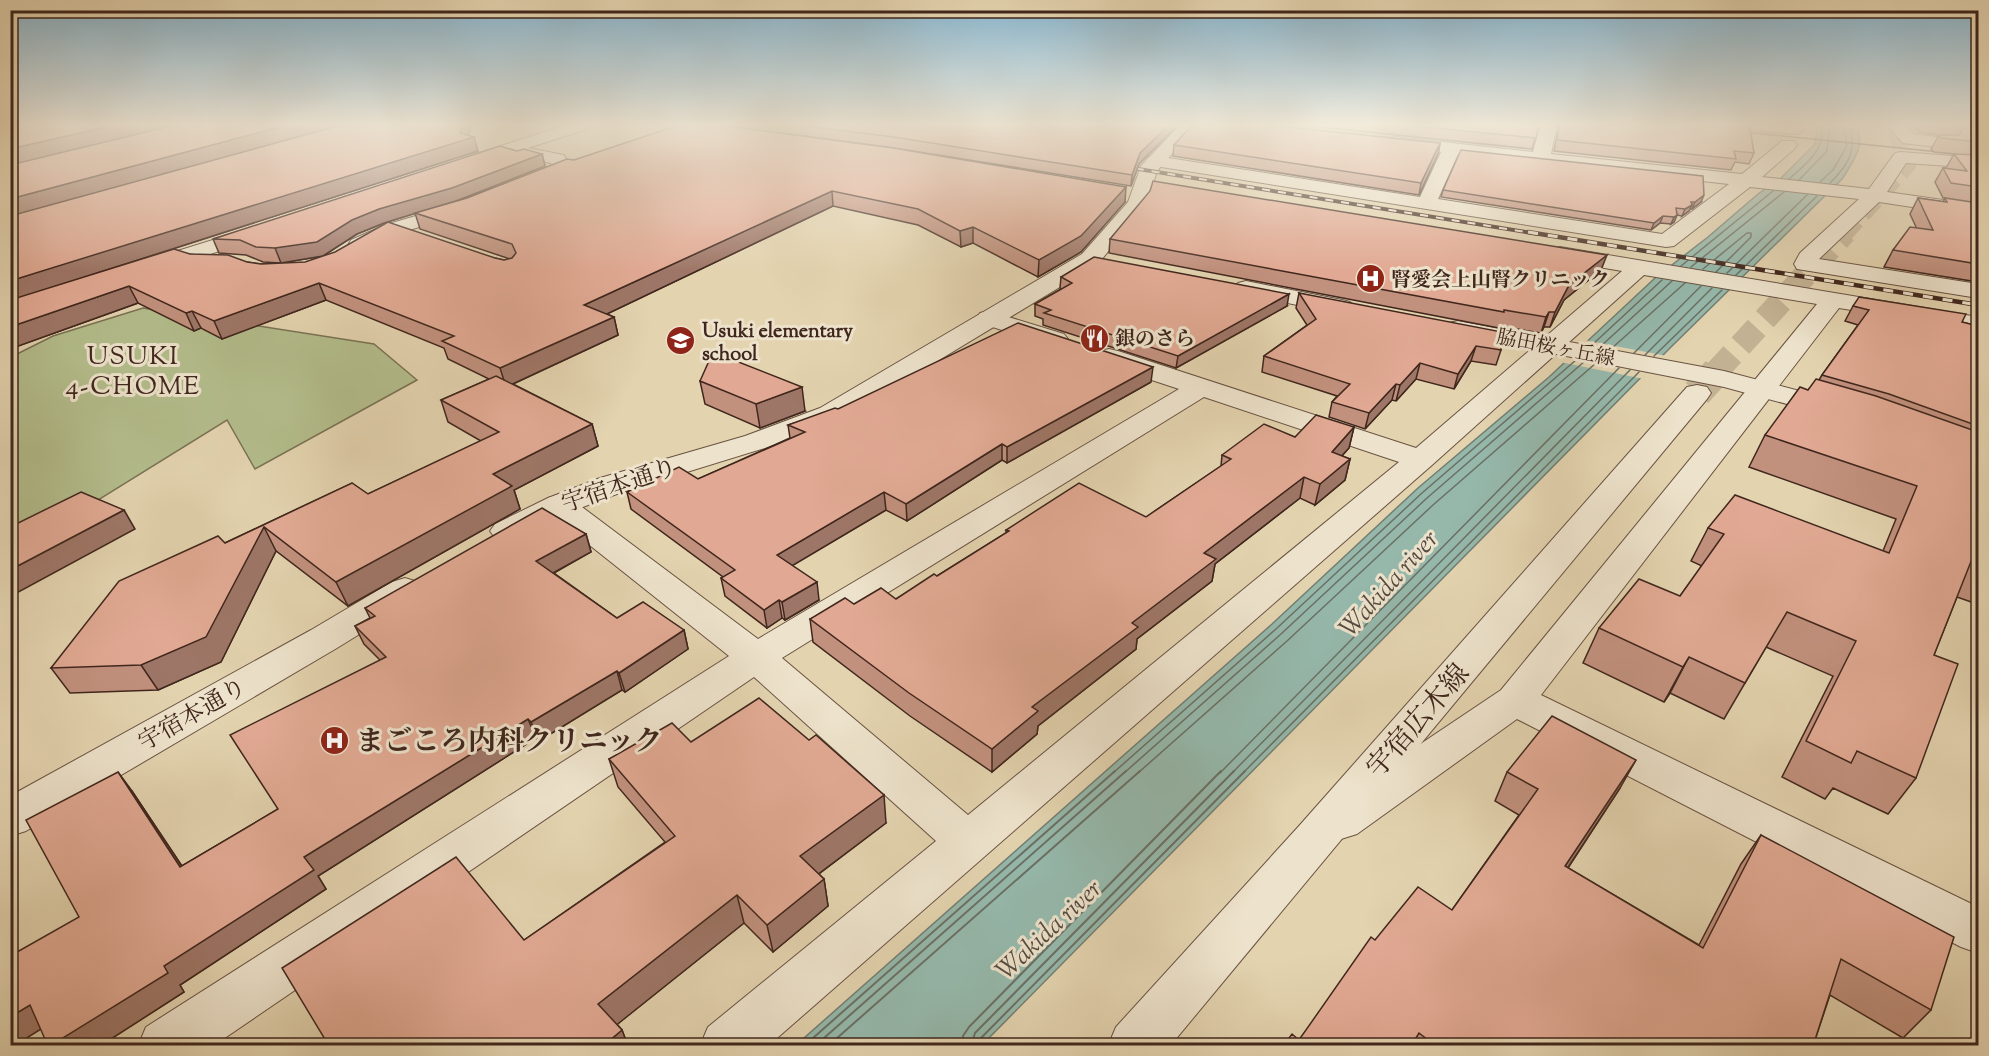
<svg xmlns="http://www.w3.org/2000/svg" width="1989" height="1056" font-family="'Sorts Mill Goudy','Noto Serif JP',serif">
<rect width="100%" height="100%" fill="#e3d3af"/>
<filter id="stains"><feTurbulence type="fractalNoise" baseFrequency=".00333" numOctaves="4"/><feColorMatrix values="0 0 0 0 .2 0 0 0 0 .09 0 0 0 0 .02 0 0 0 .5 -.17"/></filter>
<radialGradient id="worn" r=".72"><stop offset=".6" stop-color="#630" stop-opacity="0"/><stop offset="1" stop-color="#630" stop-opacity=".3"/></radialGradient>
<!-- green -->
<g fill="#b3bc8b" stroke="#7a7254" stroke-width="1.5">
<polygon points="1296,124 1541,124 1532,151 1521,153 1301,129"/>
<polygon points="143,308 374,344 417,380 255,469 227,420 11,554 11,357 53,336"/>
</g>
<!-- water -->
<path fill="#95b8ab" stroke="#737e72" stroke-width="1.5" d="M1814,124h42c9,24 -1,33 -13,54l-172,169 -689,698 -187,1 477,-422 146,-136 131,-111 106,-99 53,-41 50,-43 23,-16 34,-34 2,-16z"/>
<!-- pier -->
<polygon fill="#e3d3af" points="1584,340 1667,356 1644,379 1560,362"/>
<g fill="none" stroke-linecap="round" stroke-linejoin="round">
<!-- shore-far1 -->
<g stroke="#6a7064" stroke-width="1.5">
<path d="M1789,179c17,-15 38,-30 32,-55"/>
<polyline points="1799,180 1827,151 1830,124"/>
<polyline points="1820,182 1833,170 1847,146 1843,124"/>
<path d="M1830,183c21,-21 25,-31 21,-59"/>
<polyline points="1681,266 1773,191"/>
<polyline points="1691,267 1784,192"/>
<polyline points="1703,269 1747,233 1751,233 1751,237 1716,272"/>
<polyline points="1727,273 1807,195"/>
<polyline points="1736,275 1817,196"/>
<polyline points="1592,345 1662,280"/>
<polyline points="1601,346 1672,281"/>
<polyline points="1612,348 1685,283"/>
<polyline points="1634,353 1701,286"/>
<polyline points="1645,355 1712,288"/>
<polyline points="1654,356 1722,290"/>
<polyline points="1113,773 1276,629 1422,493 1576,360"/>
<polyline points="1124,773 1281,634 1427,498 1585,361"/>
<polyline points="1138,773 1287,641 1433,505 1596,363"/>
<polyline points="1220,773 1619,368"/>
<polyline points="1232,773 1630,370"/>
<polyline points="1243,773 1639,372"/>
</g>
<!-- shore -->
<g stroke="#6a7064" stroke-width="2">
<polyline points="804,1046 1115,771"/>
<polyline points="815,1046 1126,771"/>
<polyline points="828,1046 1140,771"/>
<polyline points="962,1046 963,1036 969,1027 1221,771"/>
<polyline points="971,1046 975,1033 1234,771"/>
<polyline points="978,1046 980,1039 1245,771"/>
</g>
<!-- tertiary-tunnel-far2 -->
<polyline stroke="#c2b192" stroke-width="19" stroke-dasharray="19 9" stroke-linecap="butt" points="1843,234 1907,164 1897,130 1891,124"/>
<!-- tertiary-tunnel-far1 -->
<polyline stroke="#c2b192" stroke-width="24" stroke-dasharray="24 12" stroke-linecap="butt" points="1716,372 1845,232"/>
<!-- tertiary-tunnel -->
<polyline stroke="#c2b192" stroke-width="30" stroke-dasharray="30 15" stroke-linecap="butt" points="1697,393 1717,371"/>
<defs>
<g id="minor">
<polygon points="569,124 592,124 590,128 528,148 564,155 571,169 568,173 535,187 521,187 519,183 521,179 552,167 551,163 508,155 467,168 461,167 458,163 461,159"/>
<polygon points="664,124 705,124 729,127 731,131 723,136 672,129"/>
<path d="M1541,124h16l-6,30 191,20 40,-33h12l3,4 -3,4 -32,28 107,12 26,-36 6,-1 77,6v10l-72,-5 -19,29 91,13v12l-99,-15 -60,57 159,25v14l-181,-29 -3,-5 6,-11 59,-54 -109,-12 -76,59 -8,1 -511,-81 -6,-1 -3,-4 3,-4 6,-1 265,41 21,-45 -51,-6 -3,-4 3,-4 6,-1 137,15zM1458,154l271,30 -67,50 -224,-35z"/>
<polygon points="1730,124 1802,124 1805,129 1797,134 1738,129"/>
<polygon points="1886,124 1903,124 1914,134 1951,139 1954,143 1951,147 1945,148 1903,143"/>
<polygon points="460,203 467,205 470,209 467,213 399,233 367,250 359,251 351,250 348,245 351,240 385,225"/>
<polygon points="258,226 265,228 268,232 265,236 150,274 142,272 139,267 142,262"/>
<path d="M1560,247l418,70v14l-139,-23 -298,387 437,212v46l-17,-6 -444,-228 -160,115 -16,5 -16,-5 -6,-13 6,-13 176,-118 316,-386 -173,-29 -212,190 -664,581h-68l8,-19 228,-186 -182,-164 -541,369h-75l8,-19 583,-371 -181,-144 -5,-7 5,-7 11,-3 11,3 188,141 421,-250 -79,-26 -4,-6 4,-6 9,-2 9,2 298,97 206,-177 -70,-12 -3,-5 3,-5zM1204,397l195,65 -431,353 -186,-157z"/>
<polygon points="989,311 1064,334 1068,339 1064,344 1055,347 980,323 977,318 980,313"/>
</g>
<g id="tertiary">
<polygon points="1181,124 1198,124 1157,171 1147,203 1098,264 840,420 765,448 622,492 570,512 519,538 507,541 495,538 490,531 495,524 548,498 600,478 745,436 820,408 1082,254 1128,202 1141,166"/>
<polygon points="1246,281 1342,300 1350,302 1354,307 1350,312 1342,314 1238,293 1234,288 1238,283"/>
<polygon points="1458,321 1724,371 1845,403 1849,409 1845,415 1835,417 1724,387 1449,333 1446,328 1449,323"/>
<polygon points="1697,385 1707,387 1711,393 1707,399 1170,1046 1108,1046 1116,1027 1299,826 1687,387"/>
<polygon points="405,578 418,582 423,590 418,598 337,648 26,831 10,836 10,796 311,630 392,582"/>
</g>
</defs>
<!-- minor casing -->
<use href="#minor" stroke="#695242" stroke-width="2"/>
<!-- tertiary casing -->
<use href="#tertiary" stroke="#695242" stroke-width="2"/>
<!-- minor -->
<use href="#minor" fill="#ede2cb" fill-rule="evenodd"/>
<!-- tertiary -->
<use href="#tertiary" fill="#ede2cb" fill-rule="evenodd"/>
<!-- tram -->
<polyline stroke="#40271d" stroke-width="1.5" points="1733,131 1978,156"/>
<defs>
<polyline id="rail-far1" points="1120,166 1538,234"/>
<polyline id="rail" points="1528,232 1978,305"/>
</defs>
<!-- rail-far1 casing -->
<use href="#rail-far1" stroke="#40271d" stroke-width="4"/>
<!-- rail casing -->
<use href="#rail" stroke="#40271d" stroke-width="4.5"/>
<!-- rail-far1 -->
<use href="#rail-far1" stroke="#ede2cb" stroke-width="2" stroke-dasharray="8" stroke-linecap="butt"/>
<!-- rail -->
<use href="#rail" stroke="#ede2cb" stroke-width="3" stroke-dasharray="10" stroke-linecap="butt"/>
</g>
<!-- wall -->
<g fill="#c2917e" stroke="#40271d" stroke-width="1.5">
<polygon points="10,124 472,124 468,136 478,151 138,260 190,254 261,264 495,258 504,260 510,259 420,229 415,213 384,223 357,234 323,256 281,263 263,262 246,255 219,253 213,239 517,151 542,154 545,166 456,201 574,160 1125,202 1081,252 1038,277 973,243 961,247 918,225 833,206 607,314 614,317 618,335 513,384 592,424 598,446 514,490 520,509 348,606 276,551 221,662 158,690 70,693 51,668 225,543 352,483 368,494 481,441 448,422 441,400 489,379 448,359 444,348 326,300 222,339 201,328 194,331 138,303 10,349"/>
<polygon points="712,124 1179,124 1139,164 1131,186 894,148"/>
<polygon points="1291,124 1539,124 1532,149"/>
<polygon points="1558,124 1749,124 1754,153 1749,164 1735,162 1731,170 1554,151 1559,124"/>
<polygon points="1912,124 1978,124 1978,282 1884,267 1893,250 1916,227 1910,214 1918,198 1943,202 1945,198 1943,198 1935,182 1943,168 1946,168 1954,154 1934,152 1931,149 1939,135 1919,132"/>
<polygon points="1440,143 1438,154 1419,195 1173,156 1174,145"/>
<polygon points="1443,190 1701,202 1692,209 1690,209 1689,211 1682,216 1677,215 1674,222 1671,224 1660,223 1651,230 1441,197"/>
<polygon points="1110,239 1601,270 1564,300 1550,327 1544,327 1541,333 1499,326 1499,328 1109,253"/>
<polygon points="1061,277 1287,306 1176,368 1043,325 1043,319 1035,316 1035,304 1061,289 1060,288"/>
<polygon points="1299,293 1501,350 1496,365 1471,361 1454,389 1416,379 1396,401 1392,400 1365,429 1329,417 1332,402 1337,396 1262,372 1264,356 1307,325 1296,308"/>
<polygon points="1853,306 1962,322 1978,326 1978,602 1977,604 1957,597 1934,655 1916,778 1888,814 1833,788 1825,799 1782,777 1833,676 1766,647 1724,719 1670,693 1664,702 1583,663 1599,628 1680,596 1702,566 1691,561 1708,528 1883,551 1896,519 1749,467 1765,435 1808,390 1819,380 1822,375 1858,325 1845,321"/>
<polygon points="700,381 805,411 760,428 705,404"/>
<polygon points="1151,382 1007,463 1002,460 907,521 886,510 792,565 819,600 785,620 782,618 767,628 725,596 721,578 723,577 631,509 627,492 698,479 790,438 788,425 838,409"/>
<polygon points="1354,427 1349,448 1342,456 1350,459 1345,480 1315,505 1300,498 1215,564 1212,581 1137,639 1136,649 1038,726 1037,734 992,772 910,716 813,642 810,619 854,604 896,599 937,576 1006,533 1006,530 1146,517 1221,466 1222,455 1295,437"/>
<polygon points="586,534 591,552 554,573 617,618 684,630 688,649 625,692 622,690 539,741 536,738 318,876 326,889 180,985 184,992 100,1046 48,1046 79,917 132,791 182,866 278,809 380,660 364,644 355,626 370,618 365,608"/>
<polygon points="691,742 886,823 819,874 824,879 828,906 773,952 744,923 617,1024 622,1030 628,1046 329,1046 524,940 665,842 618,787 609,759"/>
<polygon points="1507,772 1620,788 1568,868 1699,945 1741,864 1761,835 1931,1010 1903,1038 1830,995 1813,1046 1283,1046 1299,1040 1375,940 1452,910 1519,815 1495,801"/>
</g>
<!-- shaded-wall -->
<g fill="#9e7667" stroke="#40271d" stroke-width="1.5">
<polygon points="119,124 181,124 10,166 10,149"/>
<polygon points="291,124 345,124 10,217 10,199"/>
<polygon points="464,124 472,124 467,139 474,137 478,151 10,301 10,281 460,133"/>
<polygon points="1170,124 1179,124 1139,164 1131,186 1132,175 1140,153"/>
<polygon points="1440,143 1438,154 1419,195 1421,183"/>
<polygon points="542,154 545,166 456,201 384,223 357,234 323,256 281,263 275,248 379,209"/>
<polygon points="1126,187 1125,202 1081,252 1038,277 1039,260"/>
<polygon points="832,191 833,206 588,323 584,305"/>
<polygon points="1704,195 1701,202 1692,209 1695,202"/>
<polygon points="1692,205 1689,211 1682,216 1685,209"/>
<polygon points="1677,215 1674,222 1671,224 1674,217"/>
<polygon points="1663,216 1660,223 1651,230 1654,223"/>
<polygon points="973,227 973,243 961,247 960,231"/>
<polygon points="1607,255 1601,270 1564,300 1550,327 1555,312 1569,285"/>
<polygon points="319,283 326,300 222,339 214,321"/>
<polygon points="129,286 138,303 10,349 10,327"/>
<polygon points="1289,294 1287,306 1176,368 1178,356"/>
<polygon points="192,311 201,328 194,331 186,313"/>
<polygon points="1549,312 1544,327 1541,333 1546,317"/>
<polygon points="614,317 618,335 506,387 500,368"/>
<polygon points="1476,346 1471,361 1454,389 1458,374"/>
<polygon points="1420,363 1416,379 1396,401 1400,385"/>
<polygon points="1153,367 1151,382 1007,463 1007,447"/>
<polygon points="1396,384 1392,400 1365,429 1369,413"/>
<polygon points="802,387 805,411 760,428 756,404"/>
<polygon points="592,424 598,446 514,490 520,509 348,606 336,582 493,474"/>
<polygon points="1354,427 1349,448 1327,472 1332,452"/>
<polygon points="1002,444 1002,460 907,521 906,504"/>
<polygon points="1350,459 1345,480 1315,505 1320,484"/>
<polygon points="1304,477 1300,498 1215,564 1212,581 1137,639 1136,649 1038,726 1037,734 992,772 992,749 1032,707 1132,623 1204,553"/>
<polygon points="884,492 886,510 780,573 777,555"/>
<polygon points="124,510 135,529 11,596 10,570"/>
<polygon points="264,527 276,551 221,662 158,690 141,665"/>
<polygon points="586,534 591,552 542,579 536,561"/>
<polygon points="817,582 819,600 785,620 782,602"/>
<polygon points="779,600 782,618 767,628 764,610"/>
<polygon points="684,630 688,649 625,692 619,673"/>
<polygon points="1689,657 1670,693 1664,702 1683,667"/>
<polygon points="617,671 622,690 539,741 531,722"/>
<polygon points="528,719 536,738 318,876 326,889 180,985 184,992 100,1046 50,1046 164,966 304,857"/>
<polygon points="1636,760 1620,788 1550,895 1565,866"/>
<polygon points="118,772 132,791 195,886 180,867"/>
<polygon points="884,795 886,823 805,884 800,856"/>
<polygon points="824,879 828,906 773,952 767,925"/>
<polygon points="737,895 744,923 609,1031 598,1004"/>
<polygon points="30,1005 49,1024 14,1046 10,1046 10,1017"/>
<polygon points="622,1030 628,1046 603,1046"/>
</g>
<!-- building -->
<g fill="#e1a993" stroke="#40271d" stroke-width="1.5">
<polygon points="10,124 119,124 10,149"/>
<polygon points="179,124 291,124 10,199 10,165"/>
<polygon points="345,124 464,124 460,133 474,137 10,281 10,216"/>
<polygon points="682,124 712,124 893,148 1126,187 1081,236 1039,260 973,227 960,231 918,209 832,191 584,305 614,317 500,368 442,341 454,336 319,283 214,321 192,311 186,313 129,286 10,327 10,300 174,249 190,254 228,255 247,262 261,264 305,262 335,252 388,222 495,258 504,260 512,258 516,253 512,244 415,213 467,198 567,159 574,160"/>
<polygon points="790,124 1170,124 1140,153 1132,175 894,137"/>
<polygon points="1193,124 1259,124 1440,143 1421,183 1174,145"/>
<polygon points="1395,124 1539,124 1536,138"/>
<polygon points="1560,124 1749,124 1754,153 1734,151 1736,159 1557,140"/>
<polygon points="1959,124 1978,124 1978,142 1941,138 1939,135 1959,135 1963,128"/>
<polygon points="500,146 517,151 524,149 542,154 452,188 379,209 352,220 317,242 275,248 256,247 240,240 213,239"/>
<polygon points="1461,150 1703,176 1704,195 1695,202 1691,202 1692,205 1685,209 1676,208 1677,215 1674,217 1663,216 1654,223 1443,190"/>
<polygon points="1954,154 1978,155 1978,187 1951,183 1943,168 1967,171"/>
<polygon points="1153,181 1607,255 1569,285 1555,312 1549,312 1546,317 1504,310 1504,312 1110,239 1150,191"/>
<polygon points="1918,198 1947,202 1945,198 1978,203 1978,264 1893,250 1910,227 1933,230"/>
<polygon points="1094,257 1289,294 1178,356 1044,313 1051,310 1035,304 1072,283 1061,277"/>
<polygon points="1299,293 1502,332 1501,350 1476,346 1458,374 1420,363 1400,385 1396,384 1369,413 1332,402 1350,384 1264,356 1316,319"/>
<polygon points="1859,297 1966,314 1962,322 1978,326 1978,426 1889,394 1822,375 1869,310 1853,306"/>
<polygon points="1018,323 1153,367 1007,447 1002,444 906,504 884,492 777,555 817,582 782,602 779,600 764,610 721,578 735,570 627,492 679,467 698,479 805,432 788,425 835,408 838,409"/>
<polygon points="713,352 802,387 756,404 700,381"/>
<polygon points="496,376 592,424 493,474 512,486 336,582 264,527 206,637 141,665 51,668 119,581 218,536 225,543 352,483 368,494 499,432 441,400"/>
<polygon points="1816,379 1876,396 1978,432 1978,561 1972,559 1934,655 1958,664 1916,778 1857,751 1851,763 1806,741 1856,641 1787,612 1745,683 1689,657 1683,667 1599,628 1639,579 1680,596 1724,534 1708,528 1735,495 1889,553 1917,486 1765,435 1800,387 1808,390"/>
<polygon points="1316,415 1354,427 1332,452 1350,459 1320,484 1304,477 1204,553 1216,559 1132,623 1138,627 1032,707 1038,711 992,749 909,693 810,619 845,598 854,604 881,588 896,599 934,574 937,576 1009,531 1006,530 1079,483 1146,517 1231,459 1222,455 1264,424 1295,437"/>
<polygon points="81,492 124,510 10,570 10,527"/>
<polygon points="542,508 586,534 536,561 617,618 643,602 684,630 619,673 617,671 531,722 528,719 304,857 314,870 164,966 168,973 50,1046 48,1046 30,1005 10,1017 10,956 79,917 26,820 118,772 180,867 278,809 230,735 386,657 355,626 375,616 365,608"/>
<polygon points="759,698 809,740 816,735 884,795 800,856 824,879 767,925 737,895 598,1004 622,1030 603,1046 329,1046 282,968 456,857 524,940 675,836 609,759 672,723 691,742"/>
<polygon points="1552,716 1636,760 1565,866 1703,948 1761,835 1954,937 1931,1010 1841,959 1813,1046 1436,1046 1419,1033 1411,1046 1283,1046 1292,1034 1299,1040 1371,937 1375,940 1418,887 1452,910 1538,789 1507,772"/>
</g>
<!-- sky -->
<linearGradient id="sky" x2="0" y2="1"><stop stop-color="#87b6d0"/><stop offset="0.46" stop-color="#f2ebdb"/><stop offset="1" stop-color="#f2ebdb" stop-opacity="0"/></linearGradient>
<rect width="1989" height="271" fill="url(#sky)"/>
<!-- icons -->
<defs>
<symbol id="hospital-disc" viewBox="-11 -11 22 22"><circle r="9.5" fill="#8f2418" stroke="#ede2cb"/><path d="M-5-5h3v3.5h4V-5h3V5h-3V1.5h-4V5h-3Z" fill="#fff"/></symbol>
<symbol id="restaurant-disc" viewBox="-11 -11 22 22"><circle r="9.5" fill="#8f2418" stroke="#ede2cb"/><path d="M-5-6h1v4h1v-4h1v4h1v-4h1v5L-1.5 .5V6h-2V.5L-5-1ZM5-6V6H3V1.5H1.5Q1.5-4 5-6Z" fill="#fff"/></symbol>
<symbol id="school-disc" viewBox="-11 -11 22 22"><circle r="9.5" fill="#8f2418" stroke="#ede2cb"/><path d="M0-5L7-2L0 1L-7-2ZM-4 1L0 2.5L4 1V4Q0 6-4 4Z" fill="#fff"/></symbol>
</defs>
<g fill-rule="evenodd">
<use href="#hospital-disc" x="1354" y="262" width="33" height="33"/>
<use href="#restaurant-disc" x="1078" y="322" width="33" height="33"/>
<use href="#school-disc" x="664" y="324" width="33" height="33"/>
<use href="#hospital-disc" x="318" y="724" width="33" height="33"/>
</g>
<g text-anchor="middle" stroke-width="6" stroke-linejoin="round" paint-order="stroke">
<!-- far-poi labels -->
<g font-size="20" font-weight="bold" fill="#40271d" stroke="#ede2cb" text-anchor="start">
<text x="1391" y="286">腎愛会上山腎クリニック</text>
<text x="702" y="337">Usuki elementary<tspan x="702" dy="23">school</tspan></text>
<text x="1115" y="345">銀のさら</text>
</g>
<!-- far-street labels -->
<g font-size="20" fill="#40271d" stroke="#ede2cb">
<text transform="translate(1556 347) rotate(11)" y="7">脇田桜ヶ丘線</text>
</g>
<!-- street labels -->
<g font-size="24" fill="#40271d" stroke="#ede2cb">
<text transform="translate(619 485) rotate(-19)" y="8">宇宿本通り</text>
<text transform="translate(192 714) rotate(-30)" y="8">宇宿本通り</text>
</g>
<!-- neighbourhood labels -->
<g font-size="26" letter-spacing="1.5" fill="#40271d" stroke="#ede2cb">
<text x="133" y="364">USUKI<tspan x="133" dy="30">4-CHOME</tspan></text>
</g>
<!-- water labels -->
<g font-size="26" font-style="italic" fill="#554b40" stroke="#ede2cb">
<text transform="translate(1388 583) rotate(-48)" y="9">Wakida river</text>
<text transform="translate(1048 929) rotate(-43)" y="9">Wakida river</text>
</g>
<!-- near-street labels -->
<g font-size="28" fill="#40271d" stroke="#ede2cb">
<text transform="translate(1417 720) rotate(-49)" y="10">宇宿広木線</text>
</g>
<!-- near-poi labels -->
<g font-size="28" font-weight="bold" fill="#40271d" stroke="#ede2cb" text-anchor="start">
<text x="356" y="750">まごころ内科クリニック</text>
</g>
</g>
<!-- margin -->
<rect width="1989" height="1056" fill="none" stroke="#e3d3af" stroke-width="36"/>
<rect x="12" y="12" width="1965" height="1032" fill="none" stroke="#40271d" stroke-width="3"/>
<rect x="18" y="18" width="1953" height="1020" fill="none" stroke="#40271d" stroke-width="1.5"/>
<rect width="100%" height="100%" filter="url(#stains)"/>
<rect width="100%" height="100%" fill="url(#worn)"/>
</svg>
